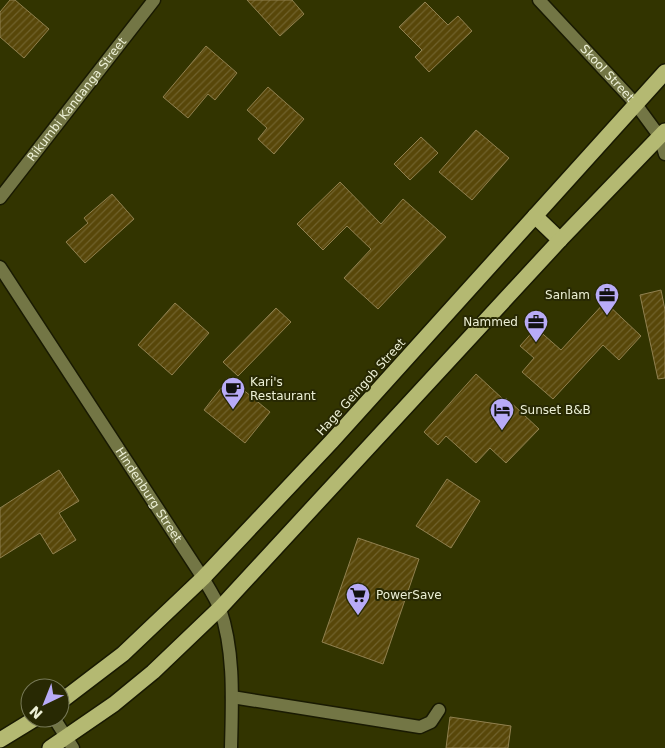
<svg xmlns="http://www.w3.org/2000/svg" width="665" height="748" font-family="'DejaVu Sans',sans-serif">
<defs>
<pattern id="building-hatch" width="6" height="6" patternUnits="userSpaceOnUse" patternTransform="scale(1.25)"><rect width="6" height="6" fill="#584709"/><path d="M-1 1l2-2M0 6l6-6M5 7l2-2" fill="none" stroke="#70622c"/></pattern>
</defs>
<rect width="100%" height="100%" fill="#323400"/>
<!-- building -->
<g fill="url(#building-hatch)" stroke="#90804f">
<polygon points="10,0 15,0 49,29 24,58 0,37 0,12"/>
<polygon points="247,0 292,0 304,14 280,36"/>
<polygon points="425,2 448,25 458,16 472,31 429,72 415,57 422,50 399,27"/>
<polygon points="206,46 237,73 215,100 208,94 188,118 163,97"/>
<polygon points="268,87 304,119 274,154 258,139 267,128 247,110"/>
<polygon points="476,130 509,158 472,200 439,172"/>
<polygon points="421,137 438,153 410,180 394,164"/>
<polygon points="340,182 381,224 403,199 446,237 378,309 344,278 371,249 347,226 323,250 297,224"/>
<polygon points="112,194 134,219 85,263 66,242 88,223 84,218"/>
<polygon points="661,290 665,310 665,378 658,379 640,295"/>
<polygon points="605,302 641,336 619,360 603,345 553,399 522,372 534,358 520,346 536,328 561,350"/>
<polygon points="175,303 209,333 172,375 138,345"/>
<polygon points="276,308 291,322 238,376 223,362"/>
<polygon points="476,374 504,400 506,398 539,429 506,463 490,448 476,463 446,436 438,445 424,432"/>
<polygon points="229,378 270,412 245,443 204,410"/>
<polygon points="59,470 79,501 59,513 76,540 53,554 40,533 0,558 0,508"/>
<polygon points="447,479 480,501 451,548 416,526"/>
<polygon points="358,538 419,559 383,664 322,642"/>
<polygon points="450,717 511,726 508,748 446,748"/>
</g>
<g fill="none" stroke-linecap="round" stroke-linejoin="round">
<defs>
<g id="lane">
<polyline points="232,697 420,727 431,722 439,710"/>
<polyline points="54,718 73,748"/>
</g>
<g id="street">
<path id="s1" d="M539,0l96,103 25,34 5,17"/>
<path id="s2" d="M0,198l154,-198"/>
<path id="s3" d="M0,267l203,311c6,10 13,21 17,31 15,43 12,94 11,139"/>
</g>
<g id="highway">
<polyline points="535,216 560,240"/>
<polyline points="60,702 123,654 203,578 332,441 665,72"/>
<polyline points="0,740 36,718"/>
<polyline points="50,748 114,704 153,672 220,608 560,240 665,131"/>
</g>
</defs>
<!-- lane casing -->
<use href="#lane" stroke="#191a02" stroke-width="15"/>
<!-- street casing -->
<use href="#street" stroke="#191a02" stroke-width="15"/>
<!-- highway casing -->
<use href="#highway" stroke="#191a02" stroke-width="18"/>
<!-- lane -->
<use href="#lane" stroke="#737645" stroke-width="12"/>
<!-- street -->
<use href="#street" stroke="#737645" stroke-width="12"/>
<!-- highway -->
<use href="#highway" stroke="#b4b972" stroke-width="15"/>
</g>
<!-- icons -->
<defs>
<symbol id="office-pin" viewBox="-11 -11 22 30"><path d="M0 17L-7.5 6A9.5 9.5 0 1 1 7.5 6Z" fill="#b8abf7" stroke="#282903"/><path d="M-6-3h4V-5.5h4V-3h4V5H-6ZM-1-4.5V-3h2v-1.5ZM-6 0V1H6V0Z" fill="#111"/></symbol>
<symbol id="cafe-pin" viewBox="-11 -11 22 30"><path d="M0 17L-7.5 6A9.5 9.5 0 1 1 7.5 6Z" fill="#b8abf7" stroke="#282903"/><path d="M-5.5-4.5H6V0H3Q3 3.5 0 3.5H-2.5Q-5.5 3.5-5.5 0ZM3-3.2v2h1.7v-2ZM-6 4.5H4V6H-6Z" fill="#111"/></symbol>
<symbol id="hotel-pin" viewBox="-11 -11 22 30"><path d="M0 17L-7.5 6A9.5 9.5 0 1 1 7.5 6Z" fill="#b8abf7" stroke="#282903"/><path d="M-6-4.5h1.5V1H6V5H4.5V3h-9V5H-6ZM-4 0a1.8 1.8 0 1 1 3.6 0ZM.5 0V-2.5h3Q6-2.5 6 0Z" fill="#111"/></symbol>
<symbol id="supermarket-pin" viewBox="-11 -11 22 30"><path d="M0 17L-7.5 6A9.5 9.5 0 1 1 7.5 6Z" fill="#b8abf7" stroke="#282903"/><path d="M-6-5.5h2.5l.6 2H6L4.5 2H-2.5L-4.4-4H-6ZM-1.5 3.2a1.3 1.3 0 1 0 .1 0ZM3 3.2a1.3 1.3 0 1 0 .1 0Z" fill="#111"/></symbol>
</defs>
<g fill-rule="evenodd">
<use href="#office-pin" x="593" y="281" width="28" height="38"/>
<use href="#office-pin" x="522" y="308" width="28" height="38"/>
<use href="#cafe-pin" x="219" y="375" width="28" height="38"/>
<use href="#hotel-pin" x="488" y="396" width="28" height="38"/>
<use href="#supermarket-pin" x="344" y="581" width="28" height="38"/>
</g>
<g text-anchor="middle" stroke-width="4" stroke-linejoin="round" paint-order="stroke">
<!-- street labels -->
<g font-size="12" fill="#edf0d6" stroke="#282903">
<text dy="4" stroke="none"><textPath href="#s1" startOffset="100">Skool Street</textPath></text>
<text dy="4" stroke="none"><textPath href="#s2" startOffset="125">Rikumbi Kandanga Street</textPath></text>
<text transform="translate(361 387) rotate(-48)" y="4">Hage Geingob Street</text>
<text dy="4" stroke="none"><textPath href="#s3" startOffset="272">Hindenburg Street</textPath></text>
</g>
<!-- poi labels -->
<g font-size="12" fill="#edf0d6" stroke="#282903" text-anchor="start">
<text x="590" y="299" text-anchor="end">Sanlam</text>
<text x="518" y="326" text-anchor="end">Nammed</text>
<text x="250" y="386">Kari's<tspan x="250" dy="14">Restaurant</tspan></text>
<text x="520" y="414">Sunset B&amp;B</text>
<text x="376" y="599">PowerSave</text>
</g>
</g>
<!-- north arrow -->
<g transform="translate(45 703) rotate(223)"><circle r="24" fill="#282903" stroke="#777957"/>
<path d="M0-4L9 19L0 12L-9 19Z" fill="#b8abf7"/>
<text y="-8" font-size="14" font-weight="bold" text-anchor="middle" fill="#edf0d6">N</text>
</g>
</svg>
